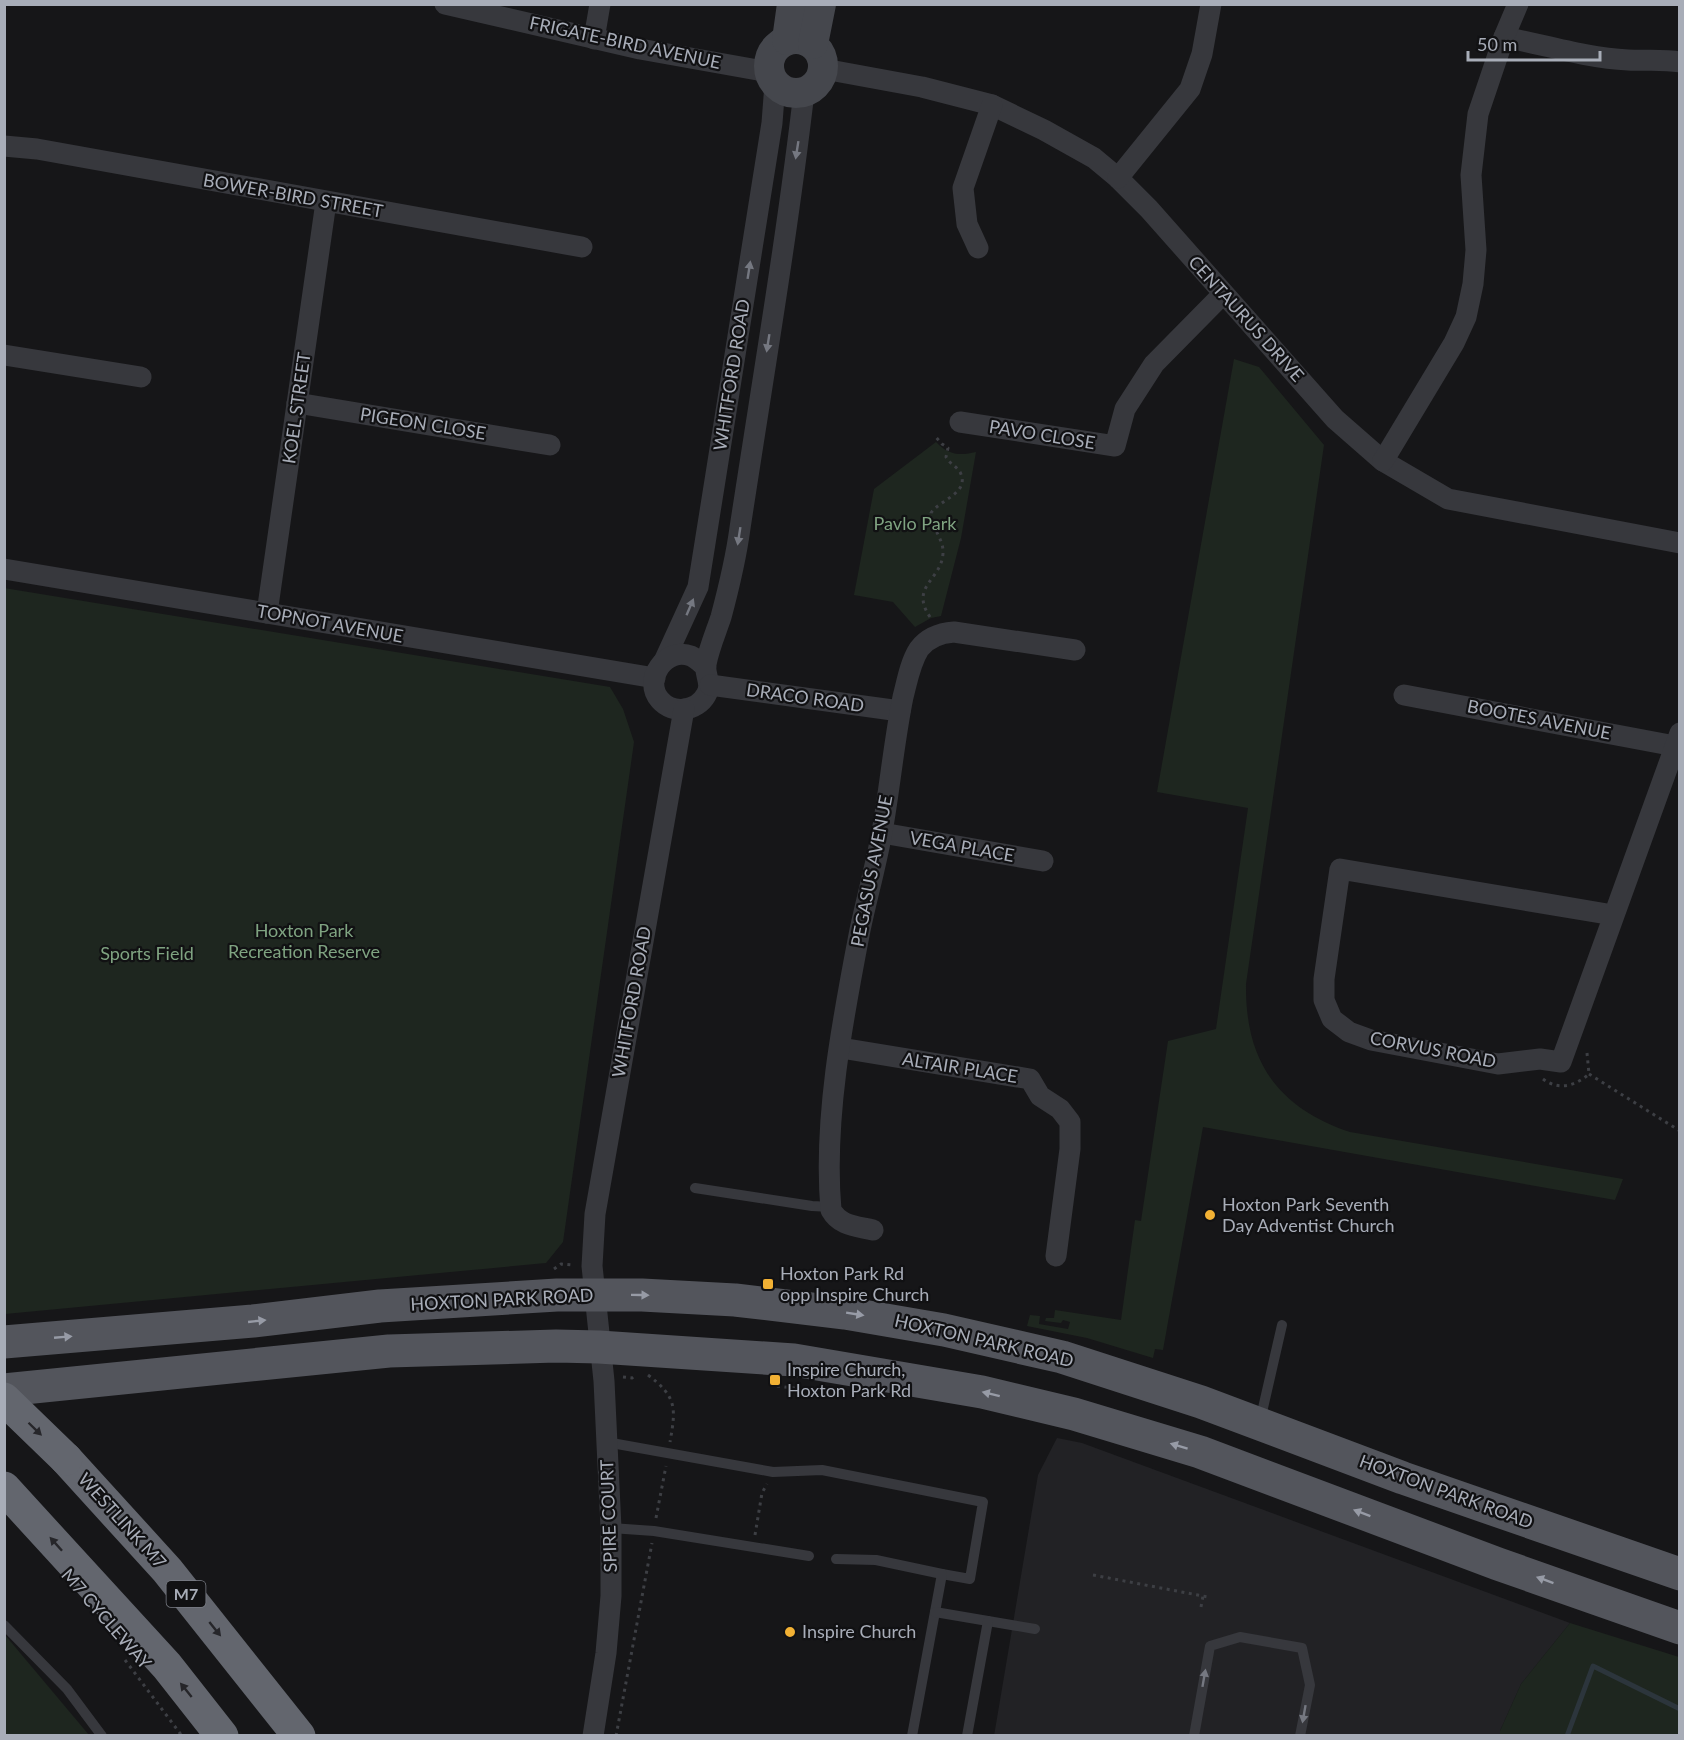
<svg xmlns="http://www.w3.org/2000/svg" width="1684" height="1740" font-family="Lato,sans-serif">
<rect width="100%" height="100%" fill="#161618"/>
<!-- built -->
<polygon fill="#222225" points="1057,1438 1082,1443 1570,1623 1521,1684 1500,1731 1500,1735 994,1736 1038,1475"/>
<!-- green -->
<g fill="#1e261f">
<path d="M1234,359l25,8 65,78 -78,539c-1,77 31,123 104,148l273,47 -8,21 -412,-73 -40,223 -8,-1 -2,9 -66,-20 -60,-12 3,-11 10,1 -1,8 29,5 2,-7 -7,-2 -2,3 -16,-2 1,-3h8l1,-8 66,10 14,-100 6,1 27,-180 48,-12 32,-221 -91,-16z"/>
<path d="M936,442c12,13 24,14 40,10l-15,86 -20,78 -10,2 -16,9 -22,-25 -39,-7 20,-106z"/>
<polygon points="4,588 610,687 623,709 634,742 563,1242 546,1263 5,1314"/>
<polygon points="1570,1623 1679,1657 1679,1735 1500,1735 1500,1731 1521,1684"/>
<polygon points="5,1635 89,1735 5,1735"/>
</g>
<g fill="none" stroke-linecap="round" stroke-linejoin="round">
<!-- stream -->
<polyline stroke="#2c353c" stroke-width="5" points="1567,1736 1593,1666 1680,1709"/>
<!-- path -->
<g stroke="#3d3f44" stroke-width="3" stroke-dasharray="3 4.5" stroke-linecap="butt">
<path d="M930,617c-21,-31 12,-37 13,-64 1,-14 -12,-25 -12,-40 8,-13 40,-20 29,-41 -4,-6 -10,-8 -14,-15l2,-9 -6,-4 -7,-8"/>
<polyline points="1587,1053 1589,1074"/>
<polyline points="1589,1074 1680,1131"/>
<path d="M1543,1079c16,12 32,7 46,-5"/>
<polyline points="554,1269 561,1264 572,1265"/>
<path d="M648,1375c29,22 28,33 22,67"/>
<polyline points="623,1377 632,1378 636,1375"/>
<polyline points="777,1386 809,1390"/>
<polyline points="656,1518 666,1466"/>
<polyline points="755,1535 762,1493 767,1484"/>
<polyline points="1093,1575 1208,1597"/>
<polyline points="1201,1607 1203,1596"/>
<polyline points="125,1660 182,1736"/>
<polyline points="616,1736 652,1543"/>
</g>
<!-- lane -->
<g stroke="#37383d" stroke-width="10">
<polyline points="695,1188 812,1206 831,1207"/>
<polyline points="1260,1421 1282,1325"/>
<polyline points="606,1442 773,1472 822,1470 983,1502 970,1579 942,1574"/>
<polyline points="611,1528 654,1531 809,1556"/>
<polyline points="836,1559 876,1560 942,1574 912,1736"/>
<polyline points="935,1612 1035,1629"/>
<polyline points="4,1625 67,1689 102,1736"/>
<polyline points="967,1736 988,1621"/>
<polyline points="1194,1736 1210,1646 1240,1637 1302,1648 1310,1685 1300,1736"/>
</g>
<!-- street -->
<g stroke="#37383d" stroke-width="21">
<polyline points="445,4 640,49 769,72"/>
<path d="M1504,37c41,8 83,21 124,23 18,1 34,-1 52,2"/>
<polyline points="594,39 600,4"/>
<polyline points="824,69 922,87 992,105 1044,130 1094,158 1118,178 1149,209 1335,419 1383,461 1448,499 1680,543"/>
<polyline points="4,146 37,149 582,247"/>
<polyline points="1118,178 1190,89 1202,54 1211,4"/>
<polyline points="978,248 967,224 963,188 992,105"/>
<polyline points="4,355 141,377"/>
<polyline points="297,403 550,445"/>
<polyline points="960,422 1115,446 1125,409 1154,364 1223,294"/>
<polyline points="1383,461 1454,343 1466,317 1473,284 1476,250 1471,175 1478,114 1504,37 1518,4"/>
<polyline points="4,569 655,678"/>
<polyline points="267,613 326,202"/>
<polyline points="665,659 698,587 772,123 775,84"/>
<path d="M706,667c-5,-4 -10,-9 -15,-11 -25,-10 -49,24 -31,44 13,15 37,11 46,-5 7,-11 -2,-20 0,-31 3,-16 10,-32 15,-47 8,-30 15,-59 19,-89 22,-145 47,-290 64,-436"/>
<polyline points="710,685 900,711"/>
<polyline points="1404,695 1675,746"/>
<polyline points="882,833 1043,861"/>
<polyline points="1613,915 1340,869 1324,979 1324,1000 1332,1019 1349,1032 1371,1040 1498,1064 1540,1059 1561,1062 1680,733"/>
<polyline points="841,1048 1030,1079 1040,1096 1060,1109 1070,1122 1070,1149 1056,1256"/>
<path d="M873,1230c-17,-4 -33,-4 -42,-20 -8,-90 12,-192 29,-280 7,-33 16,-65 22,-98 8,-45 12,-91 21,-135 4,-15 7,-34 16,-48 9,-12 21,-16 35,-17l121,18"/>
<polyline points="593,1736 606,1653 611,1596 611,1528 604,1381 592,1266 595,1214 684,709"/>
</g>
<!-- secondary -->
<g stroke="#45474d" stroke-width="30">
<circle cx="796" cy="66" r="27"/>
<polyline points="787,40 792,4"/>
<polyline points="813,44 821,4"/>
</g>
<!-- primary -->
<g stroke="#53555c" stroke-width="33">
<polyline points="4,1342 253,1321 380,1306 557,1295 642,1295 735,1300 845,1313 944,1330 1062,1357 1201,1402 1403,1478 1680,1574"/>
<polyline points="4,1390 389,1351 556,1346 599,1347 794,1360 982,1392 1074,1414 1200,1452 1498,1564 1680,1628"/>
</g>
<!-- highway -->
<g stroke="#63666e" stroke-width="33">
<polyline points="66,1459 167,1570 299,1736"/>
<polyline points="4,1488 167,1666 222,1736"/>
</g>
<!-- highway-bridge -->
<polyline stroke="#63666e" stroke-width="33" points="4,1399 66,1459"/>
</g>
<!-- one-way arrows -->
<defs><path id="oneway-solid" d="M-6-.8H1V-3.2L6.5 0L1 3.2V.8H-6Z" transform="scale(1.5)"/></defs>
<g fill="#757881">
<use href="#oneway-solid" transform="translate(797 150) rotate(99)"/>
<use href="#oneway-solid" transform="translate(749 270) rotate(-81)"/>
<use href="#oneway-solid" transform="translate(768 343) rotate(99)"/>
<use href="#oneway-solid" transform="translate(739 536) rotate(99)"/>
<use href="#oneway-solid" transform="translate(690 607) rotate(-67)"/>
<use href="#oneway-solid" transform="translate(1204 1678) rotate(-80)"/>
<use href="#oneway-solid" transform="translate(1304 1714) rotate(100)"/>
</g>
<g fill="#979ba6">
<use href="#oneway-solid" transform="translate(640 1295) rotate(1)"/>
<use href="#oneway-solid" transform="translate(855 1314) rotate(9)"/>
<use href="#oneway-solid" transform="translate(257 1321) rotate(-6)"/>
<use href="#oneway-solid" transform="translate(63 1337) rotate(-5)"/>
<use href="#oneway-solid" transform="translate(991 1394) rotate(-166)"/>
<use href="#oneway-solid" transform="translate(1179 1446) rotate(-163)"/>
<use href="#oneway-solid" transform="translate(1362 1513) rotate(-159)"/>
<use href="#oneway-solid" transform="translate(1545 1580) rotate(-160)"/>
</g>
<g fill="#26262a">
<use href="#oneway-solid" transform="translate(35 1429) rotate(44)"/>
<use href="#oneway-solid" transform="translate(56 1544) rotate(-132)"/>
<use href="#oneway-solid" transform="translate(215 1629) rotate(51)"/>
<use href="#oneway-solid" transform="translate(186 1690) rotate(-129)"/>
</g>
<!-- markers -->
<g fill="#f2b134" stroke="#111113" stroke-width="2">
<circle cx="1210" cy="1215" r="6"/>
<rect x="762" y="1278" width="12" height="12" rx="3"/>
<rect x="769" y="1374" width="12" height="12" rx="3"/>
<circle cx="790" cy="1632" r="6"/>
</g>
<g text-anchor="middle" stroke-width="4.5" stroke-linejoin="round" paint-order="stroke">
<!-- shield labels -->
<rect fill="#111113" stroke="#7b7e86" stroke-width="1.5" x="166.5" y="1581" width="39" height="26" rx="4.5"/>
<g font-size="16" font-weight="bold" fill="#a8adb8">
<text x="186" y="1600">M7</text>
</g>
<!-- street labels -->
<g font-size="18" fill="#a8adb8" stroke="#111113">
<text transform="translate(625 43) rotate(12)" y="6">FRIGATE-BIRD AVENUE</text>
<text transform="translate(293 196) rotate(10)" y="6">BOWER-BIRD STREET</text>
<text transform="translate(1246 319) rotate(48)" y="6">CENTAURUS DRIVE</text>
<text transform="translate(732 375) rotate(-81)" y="6">WHITFORD ROAD</text>
<text transform="translate(297 408) rotate(-82)" y="6">KOEL STREET</text>
<text transform="translate(423 424) rotate(9)" y="6">PIGEON CLOSE</text>
<text transform="translate(1042 435) rotate(9)" y="6">PAVO CLOSE</text>
<text transform="translate(330 624) rotate(10)" y="6">TOPNOT AVENUE</text>
<text transform="translate(805 698) rotate(8)" y="6">DRACO ROAD</text>
<text transform="translate(1539 720) rotate(11)" y="6">BOOTES AVENUE</text>
<text transform="translate(962 847) rotate(10)" y="6">VEGA PLACE</text>
<text transform="translate(872 871) rotate(-79)" y="6">PEGASUS AVENUE</text>
<text transform="translate(632 1002) rotate(-80)" y="6">WHITFORD ROAD</text>
<text transform="translate(1433 1050) rotate(11)" y="6">CORVUS ROAD</text>
<text transform="translate(960 1068) rotate(9)" y="6">ALTAIR PLACE</text>
<text transform="translate(502 1300) rotate(-3)" y="6">HOXTON PARK ROAD</text>
<text transform="translate(984 1341) rotate(13)" y="6">HOXTON PARK ROAD</text>
<text transform="translate(1446 1492) rotate(20)" y="6">HOXTON PARK ROAD</text>
<text transform="translate(609 1516) rotate(-92)" y="6">SPIRE COURT</text>
<text transform="translate(122 1521) rotate(48)" y="6">WESTLINK M7</text>
<text transform="translate(106 1619) rotate(49)" y="6">M7 CYCLEWAY</text>
</g>
<!-- park labels -->
<g font-size="18" fill="#7fa381" stroke="#111113">
<text x="915" y="530">Pavlo Park</text>
<text x="304" y="937">Hoxton Park<tspan x="304" dy="21">Recreation Reserve</tspan></text>
<text x="147" y="960">Sports Field</text>
</g>
<!-- poi labels -->
<g font-size="18" fill="#a8adb8" stroke="#111113" text-anchor="start">
<text x="1222" y="1211">Hoxton Park Seventh<tspan x="1222" dy="21">Day Adventist Church</tspan></text>
<text x="780" y="1280">Hoxton Park Rd<tspan x="780" dy="21">opp Inspire Church</tspan></text>
<text x="787" y="1376">Inspire Church,<tspan x="787" dy="21">Hoxton Park Rd</tspan></text>
<text x="802" y="1638">Inspire Church</text>
</g>
</g>
<!-- border -->
<rect width="1684" height="1740" fill="none" stroke="#a8adb8" stroke-width="12"/>
<!-- scale -->
<path d="M1468 51v9h132v-9" fill="none" stroke="#a8adb8" stroke-width="3"/>
<text x="1477" y="51" font-size="18" fill="#a8adb8" stroke="#111113" stroke-width="4.5" paint-order="stroke">50 m</text>
</svg>
